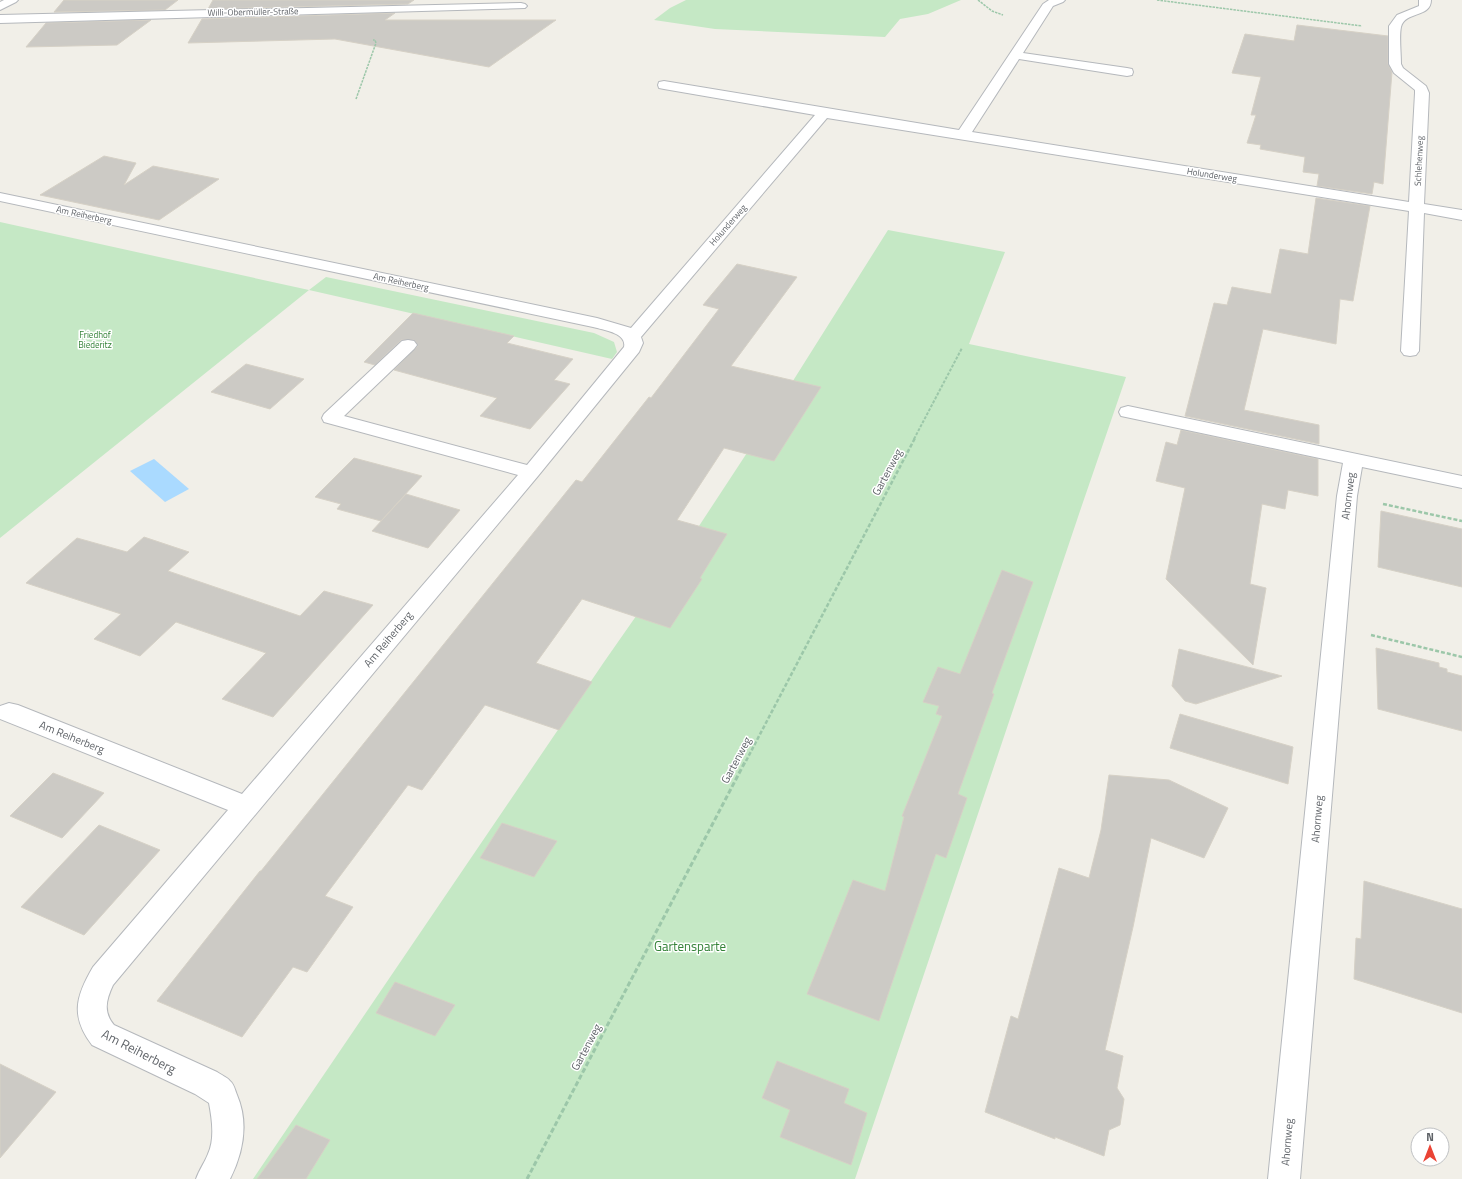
<svg xmlns="http://www.w3.org/2000/svg" width="1462" height="1179" font-family="'Titillium Web',sans-serif">
<rect width="100%" height="100%" fill="#f1efe8"/>
<!-- green -->
<g fill="#c5e8c5">
<polygon points="686,0 961,0 928,14 900,19 885,37 715,29 654,20 670,8"/>
<polygon points="0,222 309,290 326,277 594,333 614,342 617,352 612,359 309,290 0,538"/>
<polygon points="888,230 1005,252 969,344 1126,377 1080,511 855,1179 253,1179 604,662 699,526 762,430"/>
</g>
<!-- water -->
<polygon fill="#aadaff" points="154,459 189,489 165,502 130,471"/>
<!-- building -->
<g fill="#cccac5" stroke="#d6d1c6">
<polygon points="64,0 178,0 165,10 54,12"/>
<polygon points="213,0 414,0 408,4 208,9"/>
<polygon points="395,13 385,20 556,20 489,67 335,39 188,43 202,19"/>
<polygon points="151,20 117,45 26,47 46,23"/>
<polygon points="1297,25 1388,36 1388,64 1392,72 1383,184 1374,182 1372,194 1317,186 1319,174 1303,172 1305,157 1260,149 1261,145 1247,143 1256,115 1251,115 1261,77 1232,73 1245,34 1294,41"/>
<polygon points="104,156 136,163 124,185 153,166 219,179 159,220 40,195"/>
<polygon points="1316,198 1370,206 1353,301 1340,299 1336,344 1263,329 1244,410 1319,425 1319,444 1185,416 1214,303 1227,305 1232,287 1271,294 1280,249 1308,254"/>
<polygon points="737,264 797,277 731,366 821,387 774,461 724,448 677,520 727,534 700,578 702,579 670,628 582,599 536,663 592,682 559,730 485,705 422,790 408,785 325,896 353,907 307,972 293,967 242,1037 157,1001 260,871 261,871 576,480 582,482 649,397 651,398 719,309 703,305"/>
<polygon points="413,313 514,336 507,343 573,359 554,380 570,384 530,429 480,416 497,398 394,370 418,346 414,340 401,340 375,365 364,362"/>
<polygon points="246,364 304,379 270,409 211,392"/>
<polygon points="1181,430 1318,459 1318,496 1288,490 1285,509 1262,504 1250,584 1266,588 1253,665 1166,579 1185,488 1156,481 1166,442 1177,445"/>
<polygon points="354,458 422,476 381,521 337,509 341,504 315,497"/>
<polygon points="406,494 460,510 428,548 372,531"/>
<polygon points="1381,511 1462,529 1462,587 1378,567"/>
<polygon points="144,537 189,552 168,571 300,616 324,591 373,605 273,717 222,699 266,653 176,622 140,656 94,639 121,614 26,583 77,538 127,552"/>
<polygon points="1002,570 1033,582 992,693 994,694 958,794 967,798 946,858 936,854 879,1021 807,994 853,880 885,891 904,817 902,816 942,716 936,714 939,706 923,702 938,667 960,674"/>
<polygon points="1376,648 1439,663 1439,667 1447,669 1447,672 1462,676 1462,731 1378,709"/>
<polygon points="1179,649 1282,676 1196,704 1185,701 1172,686"/>
<polygon points="1180,714 1293,747 1288,784 1170,748"/>
<polygon points="53,773 104,793 62,838 10,816"/>
<polygon points="1109,775 1169,780 1228,808 1204,858 1151,838 1133,927 1105,1050 1123,1056 1117,1088 1124,1099 1120,1125 1109,1130 1104,1156 1055,1137 1055,1139 985,1112 1011,1016 1018,1019 1059,868 1089,878 1101,830"/>
<polygon points="502,823 557,841 534,877 480,858"/>
<polygon points="99,825 160,850 84,935 21,907"/>
<polygon points="1364,881 1462,909 1462,1013 1354,979 1356,938 1361,939"/>
<polygon points="395,982 455,1005 435,1036 376,1013"/>
<polygon points="777,1061 849,1089 844,1103 867,1113 851,1165 780,1137 790,1110 762,1098"/>
<polygon points="0,1064 56,1092 0,1158"/>
<polygon points="296,1125 330,1140 306,1179 257,1179"/>
</g>
<g fill="none" stroke-linecap="round" stroke-linejoin="round">
<defs>
<g id="minor">
<polygon points="4,0 18,0 16,2 0,10 0,2"/>
<path d="M1049,0h16l-2,2 -10,4 -30,47 104,15 5,1 1,3 -1,3 -5,1 -108,-17 -47,73 437,70 6,-109v-3l-21,-17 -5,-9v-38l8,-11 22,-9v-6h12c0,18 -26,11 -30,27 -2,9 0,26 0,37l2,4 23,18 3,7 -5,111 38,6v10l-38,-7 -5,138 -3,4 -6,1 -6,-1 -3,-4 8,-140 -582,-93 -186,219 2,6 -4,9 -101,124 -425,509c-7,15 -10,27 1,40l103,47c4,3 10,5 13,9 4,3 5,9 7,14 12,28 6,58 -7,84h-34c3,-9 9,-17 12,-25 7,-15 4,-35 1,-51l-14,-9 -103,-49c-22,-29 -16,-49 1,-78l135,-157 -228,-91v-13l9,-3 9,2 224,89 276,-319 -194,-53 -2,-4 2,-4 78,-73 6,-1 6,1 3,4 -3,4 -70,67 183,49 97,-118c3,-14 -20,-17 -31,-20l-593,-126v-8l597,125 34,10 184,-213 -151,-26 -5,-1 -1,-3 1,-3 5,-1 295,49 84,-126z"/>
<polygon points="521,3 525,4 527,6 525,8 0,23 0,15"/>
<polygon points="1128,406 1462,476 1462,488 1362,467 1357,496 1300,1179 1268,1179 1337,496 1343,463 1121,416 1119,412 1121,408"/>
</g>
</defs>
<!-- minor casing -->
<use href="#minor" stroke="#b5b8bc" stroke-width="2"/>
<!-- path-far3 -->
<g stroke="#9cc7a9" stroke-width="1.5" stroke-dasharray="2.5 1" stroke-linecap="butt">
<polyline points="978,0 992,11 1003,15"/>
<polyline points="1157,0 1362,26"/>
<polyline points="356,99 376,43 375,40 373,40"/>
</g>
<!-- path-far2 -->
<polyline stroke="#9cc7a9" stroke-width="2" stroke-dasharray="3 1.5" stroke-linecap="butt" points="914,439 962,348"/>
<!-- path-far1 -->
<g stroke="#9cc7a9" stroke-width="2.5" stroke-dasharray="4 2" stroke-linecap="butt">
<polyline points="1383,504 1462,521"/>
<polyline points="1371,635 1462,657"/>
<polyline points="746,761 915,438"/>
</g>
<!-- path -->
<polyline stroke="#9cc7a9" stroke-width="3" stroke-dasharray="5 2.5" stroke-linecap="butt" points="527,1179 746,760"/>
<!-- minor -->
<use href="#minor" fill="#fff" fill-rule="evenodd"/>
</g>
<g text-anchor="middle" stroke-width="3" stroke-linejoin="round" paint-order="stroke">
<!-- far-street labels -->
<g font-size="9" fill="#5f6368" stroke="#fff">
<text transform="translate(253 12) rotate(-1)" y="3">Willi-Obermüller-Straße</text>
<text transform="translate(1419 161) rotate(-87)" y="3">Schlehenweg</text>
<text transform="translate(1212 175) rotate(9)" y="3">Holunderweg</text>
<text transform="translate(84 215) rotate(12)" y="3">Am Reiherberg</text>
<text transform="translate(728 225) rotate(-49)" y="3">Holunderweg</text>
<text transform="translate(401 282) rotate(12)" y="3">Am Reiherberg</text>
</g>
<!-- far-park labels -->
<g font-size="9" fill="#348238" stroke="#fff">
<text x="95" y="338">Friedhof<tspan x="95" dy="10">Biederitz</tspan></text>
</g>
<!-- street labels -->
<g font-size="11" fill="#5f6368" stroke="#fff">
<text transform="translate(887 472) rotate(-62)" y="4">Gartenweg</text>
<text transform="translate(1348 496) rotate(-83)" y="4">Ahornweg</text>
<text transform="translate(388 639) rotate(-50)" y="4">Am Reiherberg</text>
<text transform="translate(72 737) rotate(22)" y="4">Am Reiherberg</text>
<text transform="translate(736 760) rotate(-62)" y="4">Gartenweg</text>
<text transform="translate(1317 819) rotate(-85)" y="4">Ahornweg</text>
<text transform="translate(586 1047) rotate(-62)" y="4">Gartenweg</text>
<text transform="translate(1287 1142) rotate(-85)" y="4">Ahornweg</text>
</g>
<!-- near-park labels -->
<g font-size="13" fill="#348238" stroke="#fff">
<text x="690" y="951">Gartensparte</text>
</g>
<!-- near-street labels -->
<g font-size="13" fill="#5f6368" stroke="#fff">
<text transform="translate(139 1051) rotate(27)" y="5">Am Reiherberg</text>
</g>
</g>
<!-- north arrow -->
<g transform="translate(1430 1147)"><circle r="19" fill="#ffffff" stroke="#bfc1c3"/>
<path d="M0-3L7 15L0 10L-7 15Z" fill="#ea4335"/>
<text y="-6" font-size="11" font-weight="bold" text-anchor="middle" fill="#5f6368">N</text>
</g>
</svg>
